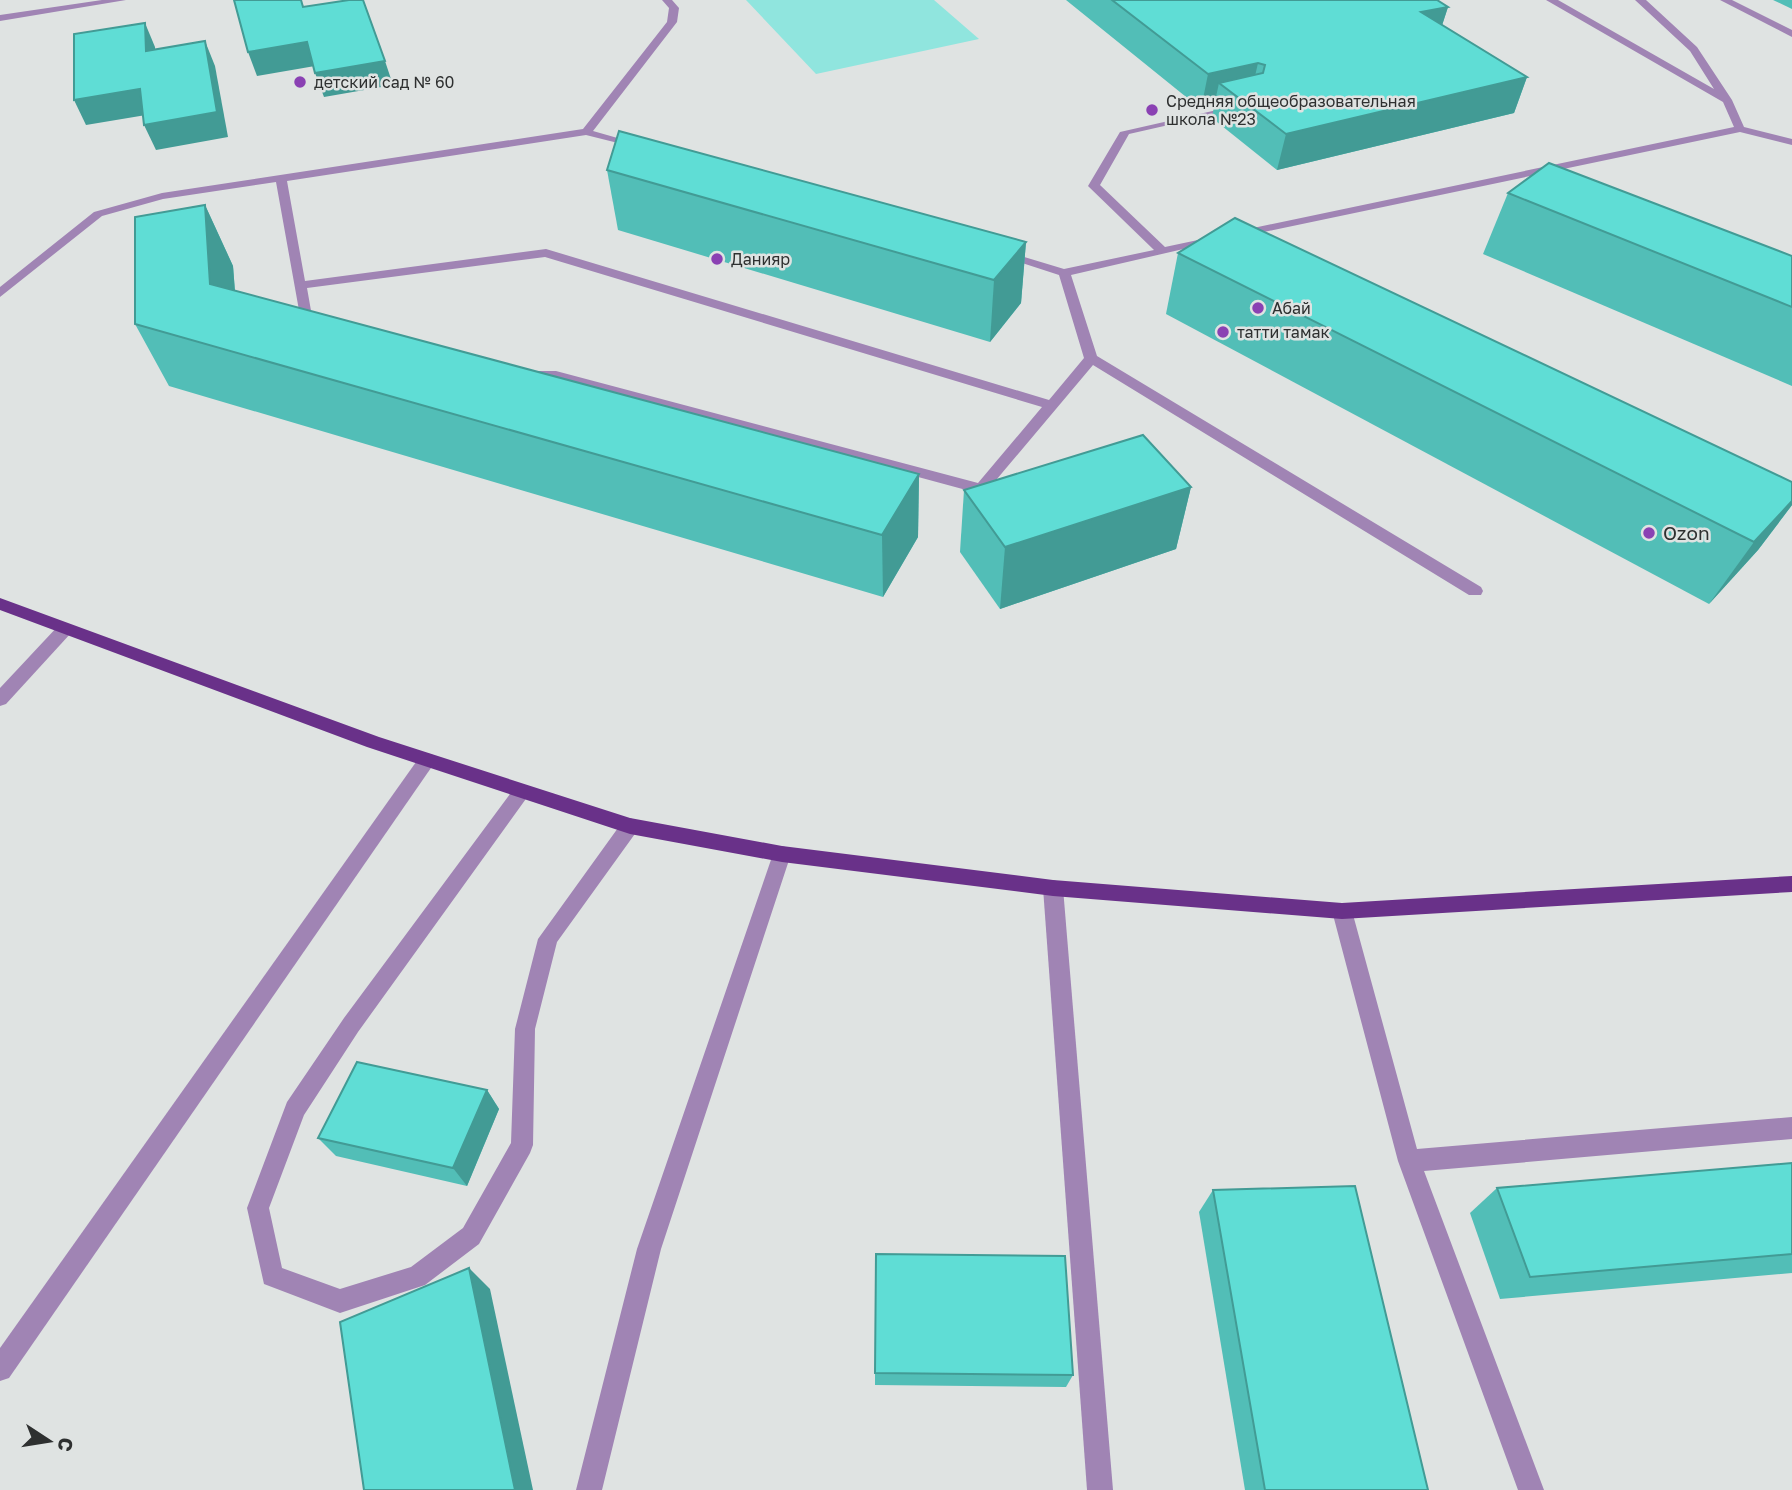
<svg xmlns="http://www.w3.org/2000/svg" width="1792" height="1490" font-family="'Golos Text',sans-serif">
<rect width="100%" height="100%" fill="#dfe3e2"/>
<!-- green -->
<polygon fill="#90e5de" points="746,0 934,0 979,39 816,74"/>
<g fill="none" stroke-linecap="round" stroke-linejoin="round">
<!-- minor -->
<g fill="#a084b4" fill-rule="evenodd">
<polygon points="102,0 126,0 0,21 0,15"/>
<polygon points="662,0 672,0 679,8 677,22 593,131 642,145 642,149 586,135 287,181 305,281 546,249 1049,400 1084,358 1059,275 998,255 1004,251 1064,269 1154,250 1088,186 1120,132 1239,105 1239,109 1129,134 1100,185 1165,247 1212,237 1218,241 1071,275 1097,356 1481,587 1483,591 1481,595 1469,595 1093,365 986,492 981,494 556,379 521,378 519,375 526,371 556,371 978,483 1042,407 545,257 307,288 313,322 321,326 315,330 302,327 276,182 163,199 102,216 0,297 0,287 94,212 162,193 583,129 667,22 669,8"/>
<polygon points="1546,0 1558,0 1714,89 1690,51 1635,0 1646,0 1697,47 1732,100 1744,127 1792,139 1792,145 1740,132 1235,238 1235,232 1239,231 1734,127 1723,102"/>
<polygon points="1720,0 1732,0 1792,30 1792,37"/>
<polygon points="65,623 71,625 73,629 71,633 6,704 0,706 0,688 59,625"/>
<polygon points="427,753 433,755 436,760 433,765 9,1378 0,1381 0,1348 421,755"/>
<polygon points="522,784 528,786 531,791 528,796 358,1032 304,1115 269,1208 282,1268 340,1289 411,1267 463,1228 511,1143 515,1029 538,939 623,821 630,818 637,821 639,826 637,831 557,942 535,1029 533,1145 530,1153 479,1244 425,1285 340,1313 264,1284 247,1208 287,1102 344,1018 516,786"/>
<polygon points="782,846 789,848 791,854 661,1249 602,1490 576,1490 637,1249 773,854 775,848"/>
<polygon points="1053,880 1060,882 1063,888 1113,1490 1087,1490 1043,888 1046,882"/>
<polygon points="1342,903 1349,905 1352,911 1417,1149 1792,1117 1792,1139 1424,1171 1544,1490 1518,1490 1398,1161 1332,911 1335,905"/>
</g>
<!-- major -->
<polygon fill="#693189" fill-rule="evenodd" points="0,598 379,737 630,818 782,846 1053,880 1342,903 1792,876 1792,892 1342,919 1053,896 782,862 630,834 367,747 0,610"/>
</g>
<!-- wall -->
<g fill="#52beb7">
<polygon points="1066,0 1437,0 1448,7 1442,25 1527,77 1514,113 1277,170 1212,118 1214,106 1201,109"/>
<polygon points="1773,0 1792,0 1792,9"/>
<polygon points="607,170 1026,242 1021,303 990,342 618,230"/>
<polygon points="1508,193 1792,256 1792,386 1483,254"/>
<polygon points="205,205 233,266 235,291 919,474 918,537 883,597 169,386 135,324"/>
<polygon points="1178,253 1792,482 1792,505 1758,550 1709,604 1166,314"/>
<polygon points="1191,487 1176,549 1000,609 960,552 964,490"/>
<polygon points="487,1090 499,1109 467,1186 336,1156 318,1138"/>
<polygon points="1792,1163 1792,1273 1500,1299 1470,1213 1497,1188"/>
<polygon points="1213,1190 1428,1490 1245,1490 1199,1212"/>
<polygon points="875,1373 1073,1375 1066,1387 875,1385"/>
</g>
<!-- shaded-wall -->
<g fill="#429b95">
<polygon points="1448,7 1437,41 1421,12"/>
<polygon points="145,23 155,47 157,75 146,51"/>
<polygon points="205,41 215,66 228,137 156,150 144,125"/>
<polygon points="307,42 315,66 257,76 248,52"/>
<polygon points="385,61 393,85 324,97 315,73"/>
<polygon points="1258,63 1250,98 1219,83 1214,106 1201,109 1208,74"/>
<polygon points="1527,77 1514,113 1277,170 1286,134"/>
<polygon points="140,89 152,114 86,125 74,100"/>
<polygon points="205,205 233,266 239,346 210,284"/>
<polygon points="1026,242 1021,303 990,342 994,280"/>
<polygon points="919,474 918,537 883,597 882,535"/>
<polygon points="1191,487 1176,549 1000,609 1005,547"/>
<polygon points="1792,501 1792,505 1758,550 1709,604 1754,542"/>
<polygon points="487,1090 499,1109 467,1186 453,1168"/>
<polygon points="469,1268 490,1289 533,1490 515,1490"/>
</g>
<!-- building -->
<g fill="#5fddd5" stroke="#429b95" stroke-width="2">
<polygon points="234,0 301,0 303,7 349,0 363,0 385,61 315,73 307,42 248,52"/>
<polygon points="1112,0 1437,0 1448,7 1421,12 1527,77 1286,134 1219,83 1263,73 1265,65 1258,63 1208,74"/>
<polygon points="145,23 146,51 205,41 217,112 144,125 140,89 74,100 74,34"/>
<polygon points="619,131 1026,242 994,280 607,170"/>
<polygon points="1549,163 1792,256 1792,307 1508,193"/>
<polygon points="205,205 210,284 919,474 882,535 135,324 135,217"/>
<polygon points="1235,218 1792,482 1792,501 1754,542 1178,253"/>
<polygon points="1143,435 1191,487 1005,547 964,490"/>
<polygon points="357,1062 487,1090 453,1168 318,1138"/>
<polygon points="1792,1163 1792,1254 1530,1277 1497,1188"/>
<polygon points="1355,1186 1428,1490 1265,1490 1213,1190"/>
<polygon points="876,1254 1065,1256 1073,1375 875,1373"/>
<polygon points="469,1268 515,1490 364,1490 340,1322"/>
</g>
<!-- markers -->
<g fill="#8a41b3" stroke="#dfe3e2" stroke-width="2.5">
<circle cx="300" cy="82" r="7"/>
<circle cx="1152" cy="110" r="7"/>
<circle cx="717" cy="259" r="7"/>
<circle cx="1258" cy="308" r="7"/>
<circle cx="1223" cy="332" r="7"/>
<circle cx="1649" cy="533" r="7"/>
</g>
<g text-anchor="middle" stroke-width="5" stroke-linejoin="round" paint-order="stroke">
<!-- far-poi labels -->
<g font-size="16" fill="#2e3030" stroke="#dfe3e2" text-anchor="start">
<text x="314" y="88">детский сад № 60</text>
<text x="1166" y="107">Средняя общеобразовательная<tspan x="1166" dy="18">школа №23</tspan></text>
<text x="731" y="265">Данияр</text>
<text x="1272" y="314">Абай</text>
<text x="1237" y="338">татти тамак</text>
</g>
<!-- poi labels -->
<g font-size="19" fill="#2e3030" stroke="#dfe3e2" text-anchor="start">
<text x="1663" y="540">Ozon</text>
</g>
</g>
<!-- north arrow -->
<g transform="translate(49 1441) rotate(102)" stroke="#dfe3e2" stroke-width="5" paint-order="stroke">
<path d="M0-5L12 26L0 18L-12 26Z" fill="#2e3030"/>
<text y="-10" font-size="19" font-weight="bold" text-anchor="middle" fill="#2e3030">С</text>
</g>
</svg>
